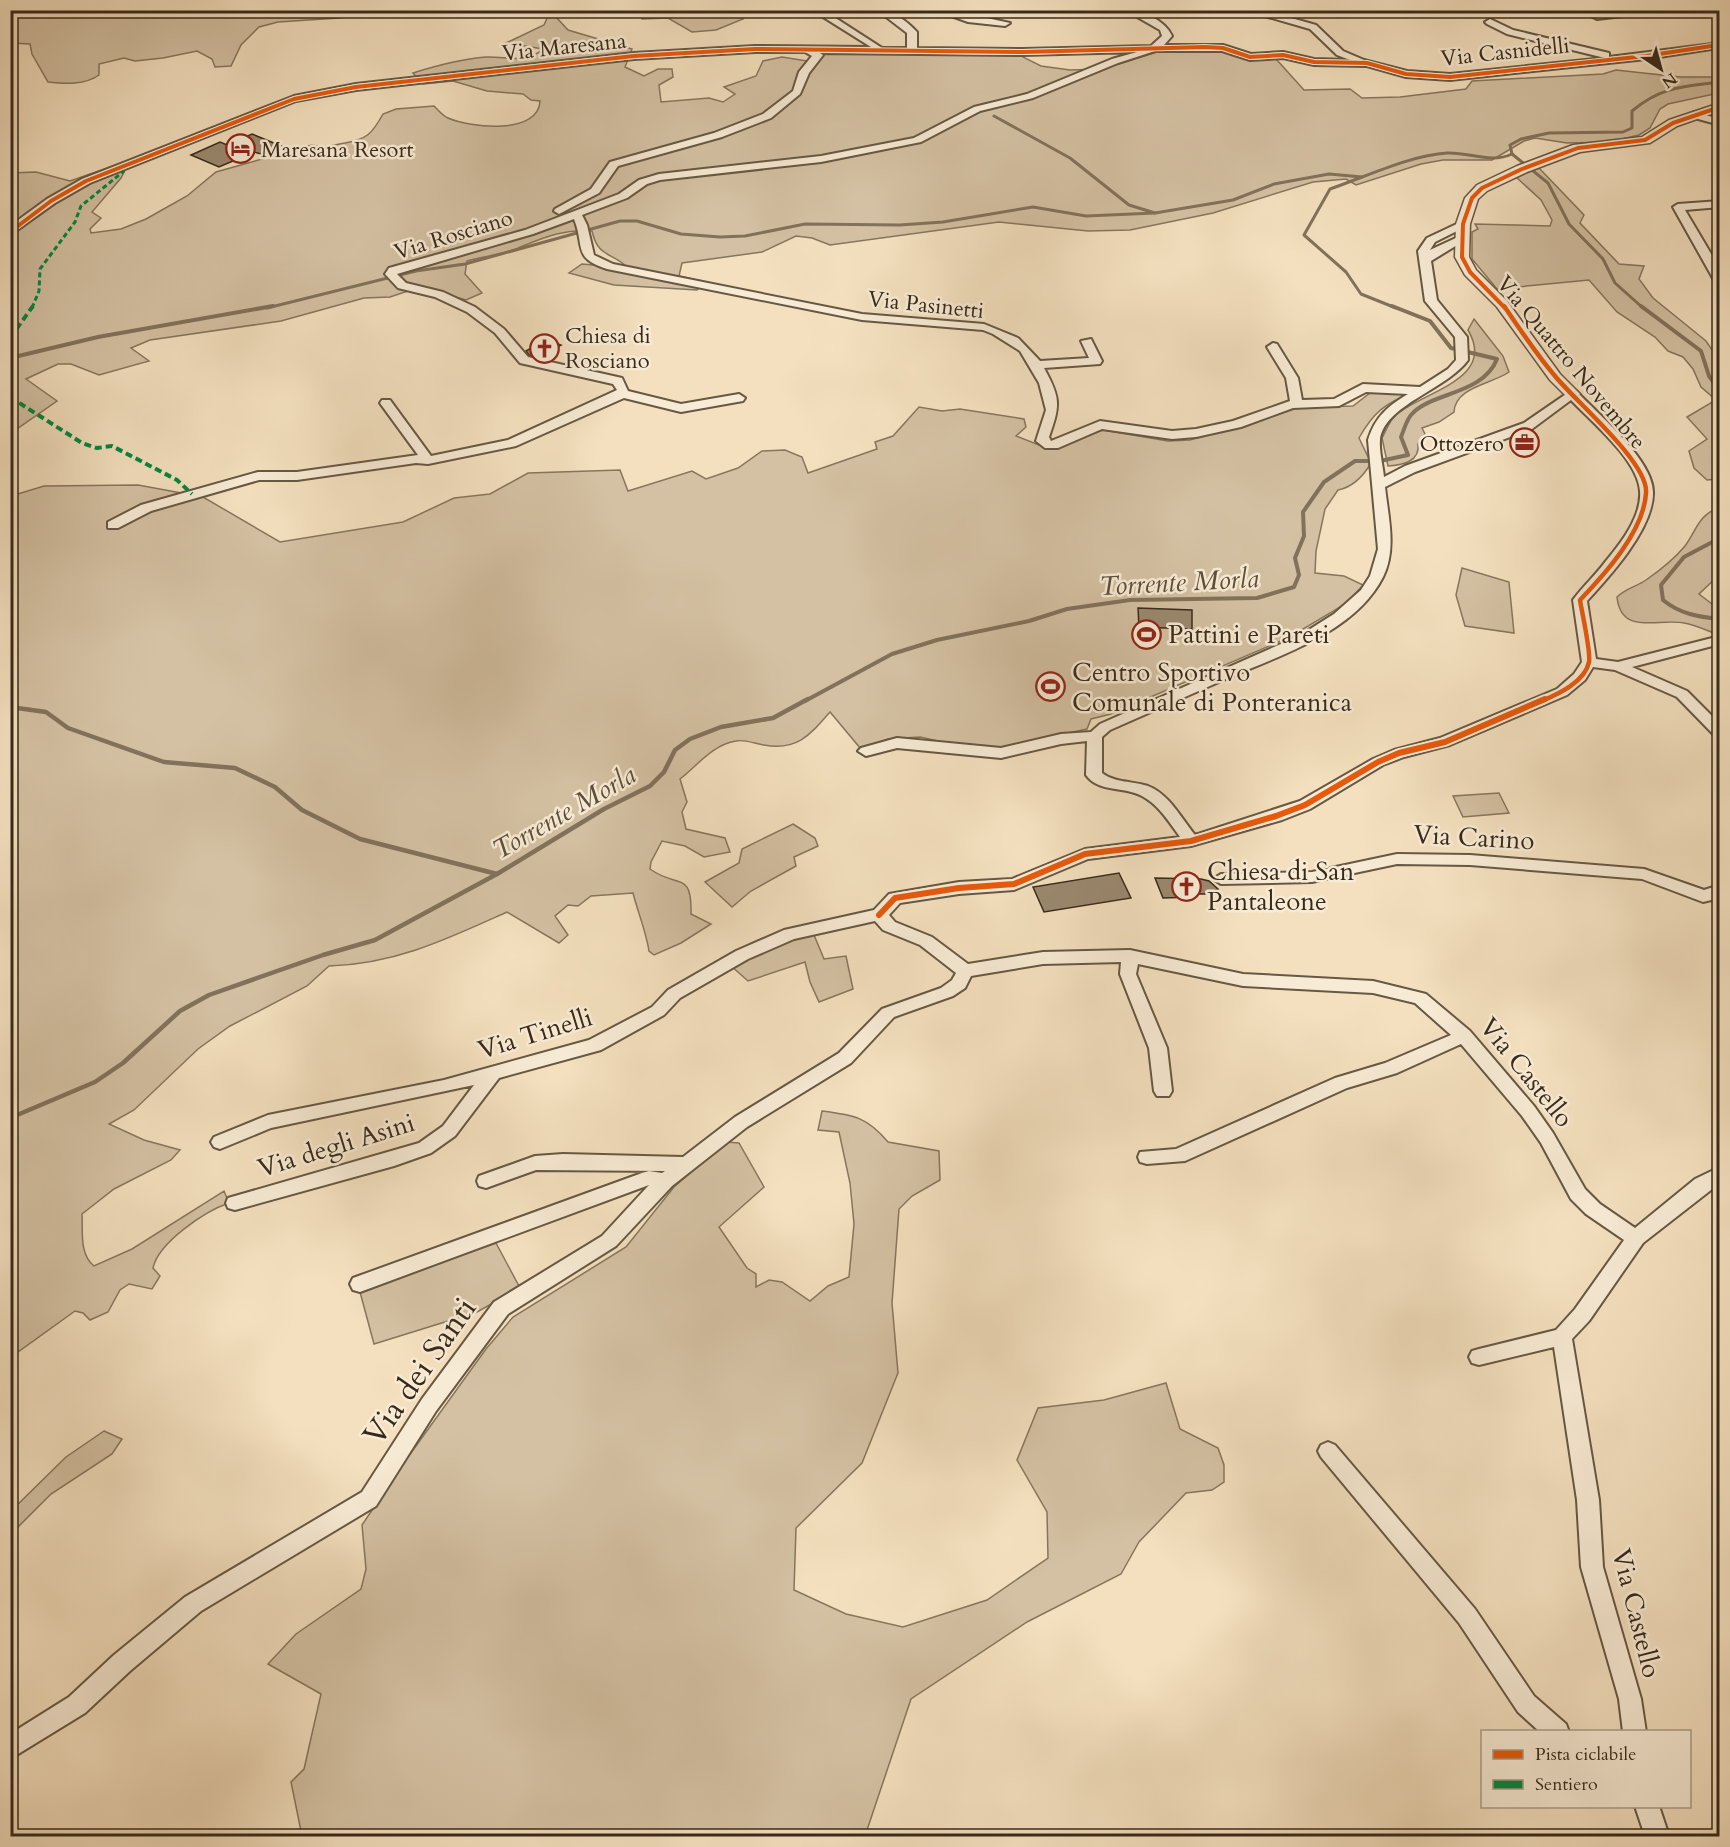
<svg xmlns="http://www.w3.org/2000/svg" width="1730" height="1847" font-family="Cardo,serif">
<rect width="100%" height="100%" fill="#f4e0bf"/>
<filter id="stains"><feTurbulence type="fractalNoise" baseFrequency=".00333" numOctaves="4"/><feColorMatrix values="0 0 0 0 .2 0 0 0 0 .09 0 0 0 0 .02 0 0 0 .5 -.17"/></filter>
<radialGradient id="worn" r=".72"><stop offset=".6" stop-color="#630" stop-opacity="0"/><stop offset="1" stop-color="#630" stop-opacity=".3"/></radialGradient>
<!-- green -->
<g fill="#d4c1a3" stroke="#86765e" stroke-width="1.5">
<path d="M11,10h371v1l-43,7 -61,4 -19,5 -18,18 -10,21 -16,1 -3,-8 -15,-8 -34,7 -28,3 -11,-3 -25,6v11c-14,10 -34,9 -51,7l-16,-28 -2,-10 -19,-1z"/>
<path d="M542,11h18l-3,7 11,12 64,19 -7,18 19,9 14,-7h14l1,8 -14,8 2,17 48,-4 14,4 12,-8 -11,-7 32,-11 7,-15 19,-4 25,4 10,-10 196,1 28,14 29,4 32,-1 55,-17 75,-4 20,7 24,4 28,31 46,-1 12,9 38,-1 66,-8 6,-8 131,-7 13,-4 64,7h39v16l-51,11 -8,5 -10,19 -11,7 -30,7 -42,1 -32,-5 -11,3 -32,19h-49l-22,4 -65,21 -10,-6 -33,3 -100,31 -83,17 -42,1 -89,-9 -169,23 -18,-7 -16,-2 -34,16 -80,11 -3,13 27,6 -9,8 -83,-5 -45,-12 13,-9 46,4c-16,-16 -30,-10 -36,-37 -26,-2 -45,5 -69,15 -16,8 -38,10 -56,15l-2,13 17,19 -16,7 -46,-13 -30,10 -26,1 -83,23 -131,19 -19,8 18,13 -50,14 -28,-11h-13l-32,15 31,22 -46,32 -1,-260 26,-1 34,9 43,-15 13,2 -5,10 -29,34 9,6 -11,11 1,4 30,-4 25,-10 41,-23 29,-24 96,-27c13,4 20,0 33,-2 22,-4 27,-9 38,-29l13,-5 38,-3c4,4 9,10 14,12 22,10 91,17 92,-17l-9,-1 -8,-6 -36,-3 -34,-10 -30,3 -10,-11c22,-7 49,-14 73,-16 21,-1 39,8 57,-8l-37,-6 38,-18 4,-9z"/>
<polygon points="641,11 736,11 743,19 716,30 692,32 668,18 642,19"/>
<polygon points="1539,168 1584,215 1580,223 1619,264 1644,266 1639,279 1653,298 1706,341 1719,360 1719,479 1707,480 1694,468 1689,451 1707,439 1687,417 1716,400 1701,387 1693,369 1683,357 1668,351 1655,337 1617,312 1589,280 1497,289 1472,259 1472,232 1478,229 1475,224 1550,226 1552,220 1541,200 1516,177"/>
<path d="M1474,319l29,37 6,16c-17,12 -54,15 -55,40l-15,10 -17,6 3,6 -7,10c2,17 -14,21 -30,22l-6,-28c4,-7 8,-19 15,-24 28,-23 100,-35 71,-84z"/>
<path d="M1370,393h42c-27,10 -39,20 -53,45l12,25c-7,12 -18,24 -33,27l-13,19 -9,42 -1,22 29,3 19,9 -16,18 -44,26 1,2 -193,83 -20,5 -4,10 -104,22 -63,-14 -32,2 -27,10 -31,-37c-20,23 -33,39 -66,33 -8,-1 -20,-6 -28,-4 -24,4 -38,24 -56,38l7,23 -5,10 4,17 39,9 5,14 -26,5 -19,-11 -23,-5 -11,21 -1,7c28,20 42,1 41,45l20,10 -30,19 -27,12 -5,-4c-3,-20 -11,-38 -16,-58l-42,3 -13,10 -10,-1 -13,11 13,19 -9,8 -52,-31c-60,27 -111,52 -178,54l-22,20 -77,40 -32,23 -64,61 -25,14 35,16 36,10 -9,10 -57,29 -32,25c1,17 -3,40 12,52l38,-17 92,-58 5,12c-24,8 -71,40 -76,65l7,8 -8,13 -23,-5 -9,6 -12,22 -18,8 -7,-7 -8,-2 -64,46v-861l33,-10 94,-1 65,12 77,45 123,-20 51,-24 36,-4 38,-21 92,-3 8,21 64,-20 14,8 32,-11 24,-17 23,-1 17,7 6,16 69,-24 -2,-7 18,-6 26,-29 23,4 18,-2 64,10 2,8 -10,9 33,13 54,-19 65,11 22,-1 70,-20 25,-12 68,-2z"/>
<path d="M1719,508v67l-20,19 17,13 3,-1v29c-11,-4 -23,-10 -35,-12 -26,-5 -63,13 -67,-26 9,-9 19,-10 29,-17 13,-9 29,-22 39,-34 11,-15 14,-32 34,-38z"/>
<polygon points="1462,568 1509,582 1514,633 1465,626 1456,595"/>
<polygon points="1499,793 1509,813 1463,817 1453,796"/>
<polygon points="793,824 815,838 818,846 794,857 796,866 751,891 732,907 705,882 739,863 742,849"/>
<polygon points="814,935 824,959 846,956 853,989 819,1002 810,982 805,962 748,981 730,965 790,939"/>
<path d="M822,1111c32,4 45,6 66,31l51,9 1,29 -28,16 -13,13 -7,94 6,70 -36,90 -66,65 -2,62 52,24 57,13 84,-27 61,-42 -1,-46 -30,-52 21,-52 66,-8 62,-17 14,46 38,19 6,17v17l-12,8 -26,3 -47,49 -18,32 -94,48 -116,77 -46,137h-563l-11,-54 13,-13 17,-75 -53,-30 28,-30 65,-45 5,-20 -4,-44 46,-68 78,-108 27,-32 113,-70 48,-60 52,-45 13,1 25,44 -45,40 28,41 9,6v13l13,-7 13,2 28,19 18,-15 21,-9 5,-53 -4,-41 -11,-51 -21,-2z"/>
<polygon points="496,1243 520,1288 477,1312 374,1344 360,1292"/>
<polygon points="104,1431 122,1439 112,1454 51,1494 11,1534 11,1511 66,1457"/>
</g>
<g fill="none" stroke-linecap="round" stroke-linejoin="round">
<!-- stream-far2 -->
<g stroke="#82725b" stroke-width="3">
<polyline points="994,116 1070,158 1129,205 1155,213 1233,200 1274,184 1329,174 1362,177"/>
<polyline points="1512,154 1548,183 1569,224 1603,259 1615,283 1643,308"/>
<polyline points="267,308 416,271 465,264 620,221 637,221 681,234 720,237 745,236 805,224 900,225 943,222 1033,207 1086,216 1155,213"/>
<path d="M1396,308l-35,-14 -15,-22 -42,-37 26,-46c35,-12 81,-34 117,-36 23,-1 44,11 65,1l-2,-9 11,-6 28,-6 74,-1 9,-4v-17c30,-25 51,-24 88,-29"/>
</g>
<!-- stream-far1 -->
<g stroke="#82725b" stroke-width="4">
<polyline points="1641,306 1701,351 1709,376 1720,391"/>
<polyline points="10,358 98,337 273,306"/>
<polyline points="1720,412 1716,428 1720,444"/>
<path d="M1720,538l-36,19 -23,28 2,15c17,14 36,17 57,19"/>
<path d="M805,701l87,-47 45,-14 92,-19 38,-12 63,-9 127,-2 37,-11 5,-12 -4,-17 9,-22 -1,-24 21,-30 31,-21h25l28,-6 -7,-18c3,-7 5,-16 10,-22 19,-23 72,-20 86,-56l-46,-11 -21,-27 -38,-15"/>
</g>
<!-- stream -->
<g stroke="#82725b" stroke-width="4.5">
<polyline points="10,707 46,712 68,728 164,762 235,768 275,787 302,810 360,839 497,874"/>
<polyline points="10,1118 95,1082 123,1063 180,1011 209,995 323,955 375,940 497,874 604,809 650,786 664,772 675,750 690,739 721,727 773,718 808,699"/>
</g>
</g>
<!-- building -->
<g fill="#9a8970" stroke="#382a1a" stroke-width="1.5">
<polygon points="252,134 281,146 261,154 254,152 219,167 191,155 220,142 227,145"/>
<polygon points="546,339 561,345 540,357 529,355 526,351"/>
<polygon points="1138,608 1192,610 1192,629 1139,627"/>
<polygon points="1119,873 1131,898 1044,912 1033,887"/>
<polygon points="1155,878 1201,879 1209,881 1218,889 1205,894 1196,894 1195,897 1163,898"/>
</g>
<g fill="none" stroke-linecap="round" stroke-linejoin="round">
<defs>
<g id="minor">
<path d="M812,10h11l59,38h25v-15l-30,-23c15,0 30,11 40,22v16l106,1 128,-3 11,-10 -2,-6 -35,-20c17,0 40,10 47,26l-8,9h59l28,9 32,-2 31,7 36,1 -13,-5 -27,-26 -66,-19h19l53,15 27,26 21,9 43,11 43,3 155,-16 -98,-24 -20,-10 -2,-2 5,-3 23,11 96,23v4l111,-14 -2,5 -72,11 -196,21 -44,-3 -39,-11 -53,-1 -31,-7 -33,2 -28,-9h-67l-37,12 -85,35 -53,13 -59,31 -100,20 -161,18 -13,4 -20,14 -45,17 5,10 7,30 19,9 249,50 122,10 34,14 22,23 49,-3 -8,-17 10,-2 11,22 -2,3 -56,4c17,31 16,37 5,69l2,4 49,-20 72,10 24,-2 37,-8 57,-20 -4,-23 -19,-31 6,-4 4,1 21,34 4,22 32,-1 29,-15 57,3 28,-18 8,-9 -1,-23 -30,-36 -7,-50 9,-13 36,-17 4,1v4l-32,16 -5,8 28,-13 9,2 -36,22 6,39 30,37 1,23c-22,30 -84,45 -88,80 -1,11 3,26 4,37l21,-11 119,-43 48,-33 4,1c22,23 77,69 77,101 1,36 -43,84 -66,109l9,58 22,3 102,-26v8l-88,23 55,24 33,33v14l-5,-2 -38,-39 -62,-27 -22,-3 -8,13 -18,15 -117,50 -46,12 -21,8 -73,44 -28,11 -91,26 -103,13 -74,31 -55,4 -59,9 -11,12 6,7 37,15 36,27 75,-12 87,-2 113,24 130,7 53,13 44,37 64,75 19,27 32,56 15,15 35,24 60,-49 25,-12v16l-77,60 -54,78 -17,18 27,161 4,67 38,132 5,33h-23l-4,-33 -38,-132 -4,-67 -23,-153 -75,18 -7,-2 -3,-6 3,-6 7,-2 77,-19 19,-21 49,-69 -38,-26 -15,-15 -30,-56 -19,-27 -61,-72 -64,29 -50,15 -162,73 -38,3 -7,-2 -2,-5 2,-5 36,-3 159,-71 50,-15 66,-28 -36,-32 -42,-10 -130,-7 -105,-22 -2,10 31,74 5,43 -3,5h-12l-3,-5 -5,-43 -29,-74 1,-12 -78,2 -72,12 -6,12 -12,8 -59,21 -43,46 -104,64 -75,59 -56,60 -108,68 -72,97 -60,95 -175,105 -71,60 -45,42 -75,46v-25l59,-37 45,-42 71,-58 177,-105 60,-93 72,-97 108,-66 47,-51 -289,107 -7,-2 -3,-6 3,-6 289,-105 7,-2 13,2 3,-2 -129,-1 -50,18 -7,-2 -2,-5 2,-5 56,-20 28,-2 120,3 52,-40 104,-64 43,-44 59,-21 11,-8 4,-7 -36,-28 -37,-15 -8,-9 -81,18 -46,20 -68,39 -16,17 -63,35 -102,28 -44,58 -24,17 -37,13 -159,44 -7,-2 -2,-5 2,-5 191,-55 24,-17 31,-41 -203,43 -51,21 -6,-2 -3,-5 3,-5 54,-22 176,-35 145,-40 63,-33 16,-17 68,-39 48,-21 90,-20 15,-16 70,-12 53,-3 73,-30 95,-12c-11,-15 -21,-32 -38,-41 -18,-10 -43,-3 -56,-21l1,-34 -26,3 -60,14 -104,-10 -31,8 -8,-5 3,-3 36,-10 104,10 60,-14 30,-2 9,-8 199,-88 35,-22 27,-24 9,-14 8,-27 -10,-109c7,-23 20,-34 40,-46l-42,-2 -27,14 -46,2 -52,19 -45,10 -24,2 -70,-10 -44,19h-13l-9,-7 10,-31 -7,-27 -19,-32 -27,-17 -10,-4 -121,-10 -255,-51c-35,-11 -22,-23 -33,-50l-41,15 -136,40 9,9 37,9 32,15 29,22 24,28 94,21 6,13 53,13 58,-10 6,4 -2,3 -62,11 -57,-14 -108,48 -88,18 -12,-1 -119,17h-38l-108,31 -33,17h-10v-6l33,-17 117,-33h39l121,-17 -38,-52 2,-3h8l41,56 77,-16 109,-50 -4,-6 -93,-21 -25,-30 -28,-21 -32,-15 -37,-9 -13,-14 4,-6 136,-38 94,-36 20,-14 20,-6 162,-18 93,-18 60,-31 53,-13 85,-35 25,-7 -114,3 -203,-2 3,2 -14,18 -9,21 -29,24 -49,19 -104,29 -19,27 -40,21 -5,-3 1,-2 36,-20 19,-27 104,-29 49,-19 30,-23 6,-19 13,-16 -7,-4h-50l-121,7 -278,31 -60,11 -206,82 -35,20 -45,32v-9l37,-27 35,-20 212,-83 62,-12 278,-31 121,-7 116,1zM1571,400c21,22 67,60 69,91 2,25 -19,52 -34,70 -10,14 -23,25 -33,39l9,62 -8,12 -17,15 -117,49 -46,12 -21,9 -73,42 -105,34c-14,-17 -26,-41 -47,-49 -15,-5 -33,-3 -46,-13v-36l8,-7c39,-17 79,-35 118,-52 53,-23 127,-46 155,-101 14,-28 5,-61 2,-90l30,-15 117,-43z"/>
<polygon points="935,10 950,10 1010,23 1005,26 968,22"/>
<polygon points="1470,10 1481,10 1473,15"/>
<polygon points="1578,10 1598,13 1676,10 1597,19"/>
<polygon points="1694,112 1720,119 1720,125 1691,117 1689,115"/>
<polygon points="1720,201 1720,207 1685,210 1720,269 1720,283 1714,280 1673,207 1678,204"/>
<polygon points="1397,854 1470,855 1644,869 1704,890 1720,885 1720,898 1703,902 1642,879 1470,865 1397,864 1312,882 1221,884 1213,879 1221,874 1312,872"/>
<polygon points="1328,1442 1335,1445 1475,1609 1534,1696 1566,1724 1569,1732 1540,1732 1518,1712 1459,1623 1321,1457 1318,1451 1321,1445"/>
<polygon points="1635,1806 1659,1806 1669,1836 1645,1836"/>
</g>
<g id="tertiary">
<polygon points="1720,29 1720,61 1714,58 1714,32"/>
<polygon points="1720,103 1720,111 1677,126 1650,143 1580,152 1527,172 1487,191 1478,199 1470,224 1469,257 1476,270 1507,301 1560,374 1580,394 1577,397 1567,397 1550,380 1497,307 1465,275 1455,257 1456,224 1465,198 1477,185 1517,166 1573,145 1642,137 1669,120"/>
</g>
</defs>
<!-- minor casing -->
<use href="#minor" stroke="#675843" stroke-width="4"/>
<!-- tertiary casing -->
<use href="#tertiary" stroke="#675843" stroke-width="3"/>
<!-- minor -->
<use href="#minor" fill="#f8ebd5" fill-rule="evenodd"/>
<!-- tertiary -->
<use href="#tertiary" fill="#f8ebd5" fill-rule="evenodd"/>
<!-- quiet-far1 -->
<polyline stroke="#00873e" stroke-width="3" stroke-dasharray="5 3" stroke-linecap="butt" points="32,308 39,291 40,269 75,222 81,206 124,171"/>
<!-- quiet -->
<g stroke="#00873e" stroke-width="4" stroke-dasharray="7 4" stroke-linecap="butt">
<polyline points="10,338 33,306"/>
<polyline points="10,397 82,443 97,448 112,446 177,480 192,494"/>
</g>
<defs>
<g id="cycleway-far2">
<polyline points="10,232 51,201 86,181 294,99 356,87 634,56 755,49 1023,52 1205,47 1223,48 1250,57 1283,55 1314,62 1367,63 1406,74 1450,77 1646,56 1718,45"/>
<polyline points="1505,308 1470,272 1462,257 1463,224 1472,198 1482,188 1522,169 1578,148 1645,140 1673,123 1720,107"/>
</g>
<path id="cycleway-far1" d="M1504,306c16,23 32,48 51,70 20,25 94,87 91,117 -2,38 -41,81 -66,107 2,13 11,52 9,62 -4,20 -31,32 -47,39"/>
<polyline id="cycleway" points="879,915 895,898 959,888 1014,884 1085,854 1191,841 1276,816 1305,805 1378,762 1399,753 1445,742 1545,699"/>
</defs>
<!-- cycleway-far2 casing -->
<use href="#cycleway-far2" stroke="#f8ebd5" stroke-width="6"/>
<!-- cycleway-far1 casing -->
<use href="#cycleway-far1" stroke="#f8ebd5" stroke-width="8"/>
<!-- cycleway casing -->
<use href="#cycleway" stroke="#f8ebd5" stroke-width="10"/>
<!-- cycleway-far2 -->
<use href="#cycleway-far2" stroke="#e8590c" stroke-width="4"/>
<!-- cycleway-far1 -->
<use href="#cycleway-far1" stroke="#e8590c" stroke-width="4.5"/>
<!-- cycleway -->
<use href="#cycleway" stroke="#e8590c" stroke-width="6"/>
</g>
<!-- icons -->
<defs>
<symbol id="hotel-ring" viewBox="-11 -11 22 22"><circle r="9.5" fill="#f8ebd5" stroke="#8f2418" stroke-width="1.5"/><path d="M-6-4.5h1.5V1H6V5H4.5V3h-9V5H-6ZM-4 0a1.8 1.8 0 1 1 3.6 0ZM.5 0V-2.5h3Q6-2.5 6 0Z" fill="#8f2418"/></symbol>
<symbol id="church-ring" viewBox="-11 -11 22 22"><circle r="9.5" fill="#f8ebd5" stroke="#8f2418" stroke-width="1.5"/><path d="M-1.2-6h2.4v3.5h3.3v2.4h-3.3V6h-2.4V-.1h-3.3v-2.4h3.3Z" fill="#8f2418"/></symbol>
<symbol id="office-ring" viewBox="-11 -11 22 22"><circle r="9.5" fill="#f8ebd5" stroke="#8f2418" stroke-width="1.5"/><path d="M-6-3h4V-5.5h4V-3h4V5H-6ZM-1-4.5V-3h2v-1.5ZM-6 0V1H6V0Z" fill="#8f2418"/></symbol>
<symbol id="stadium-ring" viewBox="-11 -11 22 22"><circle r="9.5" fill="#f8ebd5" stroke="#8f2418" stroke-width="1.5"/><path d="M0-5a6.5 5 0 1 0 0 10a6.5 5 0 1 0 0-10ZM-3.5-1.8h7v3.6h-7Z" fill="#8f2418"/></symbol>
</defs>
<g fill-rule="evenodd">
<use href="#hotel-ring" x="224" y="132" width="33" height="33"/>
<use href="#church-ring" x="528" y="332" width="33" height="33"/>
<use href="#office-ring" x="1508" y="426" width="33" height="33"/>
<use href="#stadium-ring" x="1130" y="618" width="33" height="33"/>
<use href="#stadium-ring" x="1034" y="670" width="33" height="33"/>
<use href="#church-ring" x="1170" y="870" width="33" height="33"/>
</g>
<g text-anchor="middle" stroke-width="5" stroke-linejoin="round" paint-order="stroke">
<!-- far-street labels -->
<g font-size="22" fill="#382a1a" stroke="#f8ebd5">
<text transform="translate(564 46) rotate(-6)" y="8">Via Maresana</text>
<text transform="translate(1505 51) rotate(-6)" y="8">Via Casnidelli</text>
<text transform="translate(453 234) rotate(-17)" y="8">Via Rosciano</text>
<text transform="translate(926 304) rotate(6)" y="8">Via Pasinetti</text>
<text transform="translate(1572 362) rotate(50)" y="8">Via Quattro Novembre</text>
</g>
<!-- far-poi labels -->
<g font-size="22" fill="#382a1a" stroke="#f8ebd5" text-anchor="start">
<text x="261" y="157">Maresana Resort</text>
<text x="565" y="343">Chiesa di<tspan x="565" dy="25">Rosciano</tspan></text>
<text x="1504" y="451" text-anchor="end">Ottozero</text>
</g>
<!-- poi labels -->
<g font-size="26" fill="#382a1a" stroke="#f8ebd5" text-anchor="start">
<text x="1168" y="643">Pattini e Pareti</text>
<text x="1072" y="681">Centro Sportivo<tspan x="1072" dy="30">Comunale di Ponteranica</tspan></text>
<text x="1207" y="880">Chiesa di San<tspan x="1207" dy="30">Pantaleone</tspan></text>
</g>
<!-- street labels -->
<g font-size="26" fill="#382a1a" stroke="#f8ebd5">
<text transform="translate(1474 837) rotate(3)" y="9">Via Carino</text>
<text transform="translate(535 1033) rotate(-17)" y="9">Via Tinelli</text>
<text transform="translate(1527 1072) rotate(51)" y="9">Via Castello</text>
<text transform="translate(336 1145) rotate(-17)" y="9">Via degli Asini</text>
<text transform="translate(1637 1613) rotate(76)" y="9">Via Castello</text>
</g>
<!-- water labels -->
<g font-size="27" font-style="italic" fill="#5d4e3b" stroke="#f8ebd5">
<text transform="translate(1179 582) rotate(-3)" y="9">Torrente Morla</text>
<text transform="translate(564 812) rotate(-30)" y="9">Torrente Morla</text>
</g>
<!-- near-street labels -->
<g font-size="32" fill="#382a1a" stroke="#f8ebd5">
<text transform="translate(419 1371) rotate(-55)" y="11">Via dei Santi</text>
</g>
</g>
<!-- margin -->
<rect width="1730" height="1847" fill="none" stroke="#f4e0bf" stroke-width="36"/>
<rect x="12" y="12" width="1706" height="1823" fill="none" stroke="#382a1a" stroke-width="3"/>
<rect x="18" y="18" width="1694" height="1811" fill="none" stroke="#382a1a" stroke-width="1.5"/>
<!-- legend -->
<rect x="1481" y="1730" width="210" height="78" fill="#f8ebd5" stroke="#ab9e8a" stroke-width="1.5"/>
<rect x="1493" y="1750" width="30" height="9" fill="#e8590c" stroke="#ab9e8a" stroke-width="1.5"/>
<text x="1535" y="1760" font-size="18" fill="#382a1a">Pista ciclabile</text>
<rect x="1493" y="1780" width="30" height="9" fill="#00873e" stroke="#ab9e8a" stroke-width="1.5"/>
<text x="1535" y="1790" font-size="18" fill="#382a1a">Sentiero</text>
<!-- north arrow -->
<g transform="translate(1661 69) rotate(144)" stroke="#f8ebd5" stroke-width="4.5" paint-order="stroke">
<path d="M0-4.5L10 22L0 15L-10 22Z" fill="#382a1a"/>
<text y="-9" font-size="16" font-weight="bold" text-anchor="middle" fill="#382a1a">N</text>
</g>
<rect width="100%" height="100%" filter="url(#stains)"/>
<rect width="100%" height="100%" fill="url(#worn)"/>
</svg>
